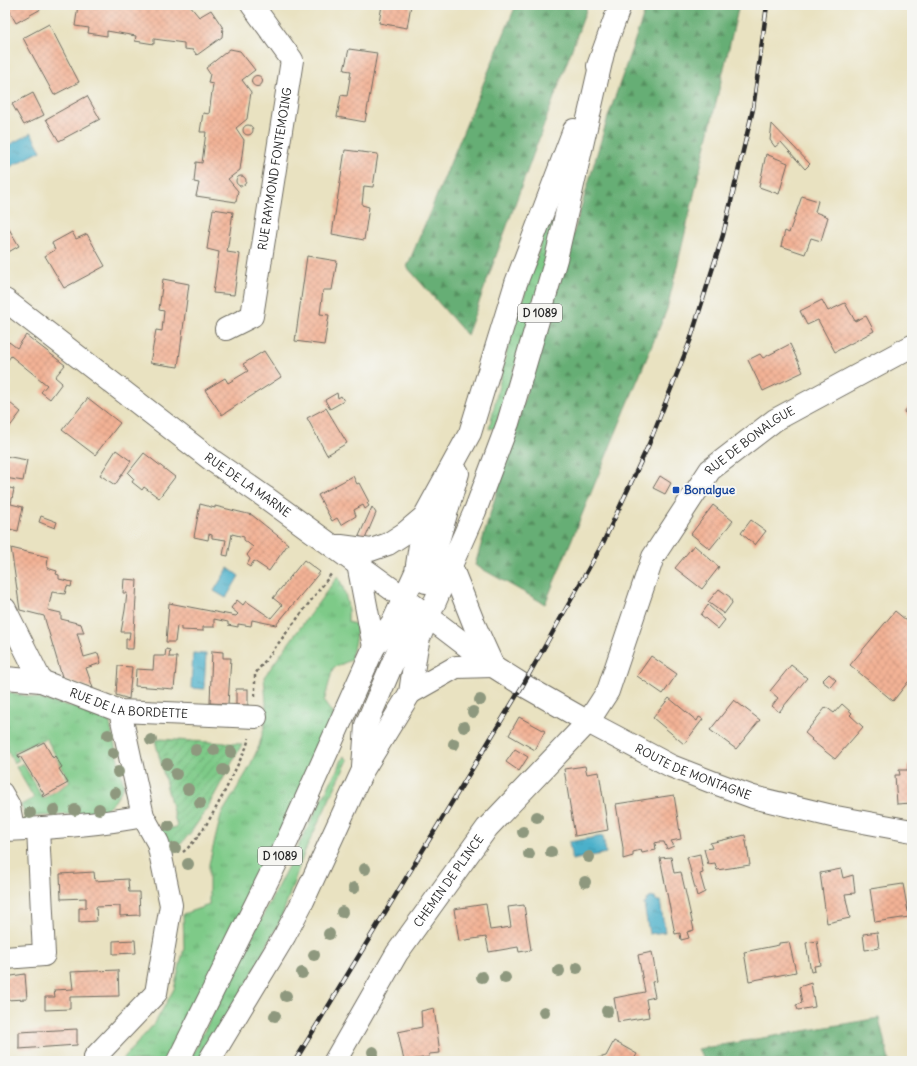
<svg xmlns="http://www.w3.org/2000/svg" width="917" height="1066" font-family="Delius,sans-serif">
<defs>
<pattern id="grass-tufts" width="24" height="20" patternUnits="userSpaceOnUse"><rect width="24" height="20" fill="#7eca88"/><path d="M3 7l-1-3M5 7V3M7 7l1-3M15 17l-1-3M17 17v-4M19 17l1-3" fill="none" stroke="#67a46f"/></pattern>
<pattern id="forest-firs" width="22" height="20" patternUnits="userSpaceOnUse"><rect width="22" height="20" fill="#66ae74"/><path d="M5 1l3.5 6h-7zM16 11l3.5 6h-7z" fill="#548e5f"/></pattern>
<pattern id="garden-furrows" width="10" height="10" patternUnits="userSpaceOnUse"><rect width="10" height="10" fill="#7eca88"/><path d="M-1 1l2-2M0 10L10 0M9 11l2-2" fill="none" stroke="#67a46f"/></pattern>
<pattern id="water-ripples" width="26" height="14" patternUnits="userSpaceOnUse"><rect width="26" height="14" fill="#4bb0ca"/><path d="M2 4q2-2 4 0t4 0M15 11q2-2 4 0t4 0" fill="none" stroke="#3f8fa4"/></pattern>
<pattern id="building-cross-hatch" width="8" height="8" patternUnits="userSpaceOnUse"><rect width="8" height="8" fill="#f3b295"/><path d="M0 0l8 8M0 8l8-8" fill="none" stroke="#d09981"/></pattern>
</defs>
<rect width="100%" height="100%" fill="#f6f6f2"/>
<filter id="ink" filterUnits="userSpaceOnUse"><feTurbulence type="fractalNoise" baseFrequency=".025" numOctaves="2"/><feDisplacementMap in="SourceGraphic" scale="8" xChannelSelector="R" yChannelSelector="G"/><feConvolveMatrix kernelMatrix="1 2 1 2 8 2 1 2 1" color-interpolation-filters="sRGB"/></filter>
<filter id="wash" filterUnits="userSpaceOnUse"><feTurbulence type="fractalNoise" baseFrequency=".012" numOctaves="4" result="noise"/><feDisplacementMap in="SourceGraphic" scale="16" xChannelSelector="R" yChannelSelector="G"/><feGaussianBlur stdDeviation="0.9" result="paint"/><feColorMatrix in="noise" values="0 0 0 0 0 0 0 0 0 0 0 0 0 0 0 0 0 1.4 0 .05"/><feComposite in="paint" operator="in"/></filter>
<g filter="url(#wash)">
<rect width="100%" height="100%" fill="#e9e2c1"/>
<!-- grass -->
<g fill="url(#grass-tufts)" stroke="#547a5a">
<polygon points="562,176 553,250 495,428 489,429 507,351"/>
<path d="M338,576c8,17 11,28 10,46l10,3 -7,35 -18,8 -9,34 11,15 -14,34 -153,310h-47l34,-38 19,-34 10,-41 -1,-34 26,-9v-41l12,-49 27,-45 11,-24 6,-22 1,-21 -2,-26z"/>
<polygon points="5,691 108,715 124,786 115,801 104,812 26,817 21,805 34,798 16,767 23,763 43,799 70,782 46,738 14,752 19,760 14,763 7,750 5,751"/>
<polygon points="344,756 348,760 304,853 281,919 244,989 201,1061 189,1061"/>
</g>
<!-- forest -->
<g fill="url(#forest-firs)" stroke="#486c50">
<polygon points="516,5 588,5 467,335 407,267"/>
<polygon points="647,5 739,5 667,309 545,604 475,565 607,120"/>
<polygon points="879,1018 889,1061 705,1061 698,1049"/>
</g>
<!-- garden -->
<polygon fill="url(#garden-furrows)" stroke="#547a5a" points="159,739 242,744 208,807 192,831 167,860 157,830 177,827 155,740"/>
<!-- water -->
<g fill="url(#water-ripples)" stroke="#3b6e7a">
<polygon points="31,133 41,151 10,167 5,158 5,147"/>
<polygon points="228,568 239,576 226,598 214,591"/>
<polygon points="193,653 206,654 204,689 191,688"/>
<polygon points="603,836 606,853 572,860 569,842"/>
<polygon points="651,897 655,898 657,901 660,901 665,932 649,934 644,904 646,903 647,900"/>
</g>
<g id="blocks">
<!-- building -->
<g fill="url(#building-cross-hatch)">
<polygon points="6,5 39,5 41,9 16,23"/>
<polygon points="78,5 146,5 149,9 155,5 186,5 190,6 199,17 211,10 223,28 222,37 197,55 193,50 184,49 184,43 154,39 154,44 135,41 136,36 107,31 107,36 88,33 89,28 75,26"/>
<polygon points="382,5 411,5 407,28 379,23"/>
<polygon points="49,24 79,82 54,95 23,38"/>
<polygon points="230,49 240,51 255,70 242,80 251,92 247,119 236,128 244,140 240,170 228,179 238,191 236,202 196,196 199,183 194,182 196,162 202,163 206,132 200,132 203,113 209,114 213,84 208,83 210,74 206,68"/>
<polygon points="349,49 377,53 365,122 337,117 341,95 347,96 349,84 351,71 344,70"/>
<circle cx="257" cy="81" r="5.5"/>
<polygon points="33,93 44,115 24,125 12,104"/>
<polygon points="87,96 100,119 59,141 46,119"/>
<polygon points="772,124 810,164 805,169 781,142 775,147 770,140"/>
<circle cx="248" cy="130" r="5"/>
<polygon points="345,150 378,154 373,187 364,186 362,205 369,207 364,240 332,234"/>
<polygon points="766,154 788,163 779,194 759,187"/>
<circle cx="241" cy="181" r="5"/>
<polygon points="802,196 818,201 815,212 828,217 821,241 811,238 805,254 781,246 785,231 789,233"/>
<polygon points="213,209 233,212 227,252 240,254 234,295 213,293 219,252 207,249"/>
<polygon points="5,222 19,246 5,254"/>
<polygon points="72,232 76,239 87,234 105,266 64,288 45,256 55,250 52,243"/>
<polygon points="307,256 337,261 332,290 323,290 320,314 329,315 324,345 295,341"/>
<polygon points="163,279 189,284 178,367 150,363 156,330 162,331 164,311 159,310"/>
<polygon points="822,300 828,311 845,303 855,321 866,316 874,331 835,352 818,320 807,325 800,311"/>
<polygon points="26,335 65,365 55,377 62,383 50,399 41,392 47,385 11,356 5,364 5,348 9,342 17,348"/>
<polygon points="790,344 803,372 763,391 748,360 760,354 763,358"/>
<polygon points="264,351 281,377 222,415 205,390 225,378 228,383 248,371 243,364"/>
<polygon points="337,393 338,398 341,396 344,401 330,409 325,400"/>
<polygon points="88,398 120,423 95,455 62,430"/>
<polygon points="5,399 21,412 5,433"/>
<polygon points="912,402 912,418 904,412"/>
<polygon points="326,408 347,443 327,455 307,418"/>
<polygon points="116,450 131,461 115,485 100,475"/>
<polygon points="144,453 175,477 159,498 144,487 142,490 132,482 134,479 128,473"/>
<polygon points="5,456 27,460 23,481 5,478"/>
<polygon points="353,476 357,484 359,483 369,502 367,503 369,506 365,509 363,505 354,510 356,516 341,525 337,518 332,521 318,495"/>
<polygon points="660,476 671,483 665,494 653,488"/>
<polygon points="5,487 14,489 11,504 23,507 18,531 5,528"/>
<polygon points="200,504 215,508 215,506 252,515 288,544 269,571 254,561 250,567 247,565 250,559 247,555 253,547 244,540 244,537 232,534 228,556 223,555 226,540 212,538 212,535 209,534 208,540 194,537"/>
<polygon points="713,505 733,521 710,549 691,534"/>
<polygon points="372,507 376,513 365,539 359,536"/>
<polygon points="41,516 57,522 55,528 39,522"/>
<polygon points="751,520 766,531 755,545 741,533"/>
<polygon points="694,545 719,567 702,589 675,568"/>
<polygon points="11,548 48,557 47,568 57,571 56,574 59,575 59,579 72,582 71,587 67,586 65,594 52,592 48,610 61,613 61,619 81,624 84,633 77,633 84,657 98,653 101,663 86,668 93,688 63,680 44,616 20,610"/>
<polygon points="304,560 320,572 276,625 252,620 251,626 238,624 238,627 228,625 228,622 214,619 214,627 203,627 203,631 181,630 181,627 177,626 175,642 166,642 169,603 236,616 238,614 231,608 237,600 243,605 246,601 271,618 282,605 273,598"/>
<polygon points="124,579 137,580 133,649 126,649 126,639 129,639 130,632 121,632 125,610 127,593 123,593"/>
<polygon points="719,589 730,597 732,603 724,614 708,602"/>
<polygon points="708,605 725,620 718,629 701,615"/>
<polygon points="895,611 912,625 912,677 893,701 850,665"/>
<polygon points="166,649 170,650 169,657 177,657 174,689 135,686 136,669 153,670 154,656 165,656"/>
<polygon points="212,651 223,652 223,658 231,658 228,704 210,703"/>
<polygon points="651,656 677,674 663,694 637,676"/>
<polygon points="791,665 807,678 779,712 772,706 778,698 770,691"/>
<polygon points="118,666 132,667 129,699 116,695"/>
<polygon points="829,674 836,680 830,687 822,681"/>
<rect x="236" y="689" width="12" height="16"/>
<polygon points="669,698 697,721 699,717 703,719 684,744 653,718"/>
<polygon points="734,700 760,720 736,749 710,730"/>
<polygon points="842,704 852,713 850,715 863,727 835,759 811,740 812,739 805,733 826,707 834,713"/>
<polygon points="519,717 545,731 535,750 509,735"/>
<polygon points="44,742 53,758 55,756 62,767 59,769 68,783 43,797 42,795 44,794 20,756 19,758 18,755"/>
<polygon points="515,749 528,757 519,771 506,762"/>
<polygon points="908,764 912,764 912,803 897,804 895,775 900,775 899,770 908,770"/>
<polygon points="585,766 587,774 599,772 608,830 575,836 564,769"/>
<polygon points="674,795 681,839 671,841 674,846 667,849 664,842 658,842 655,843 656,850 642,853 641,850 633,852 633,856 623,859 623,848 616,804"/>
<polygon points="745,835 750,865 717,870 715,863 708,864 704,849 712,848 710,843"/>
<polygon points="700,854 703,873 700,874 705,892 697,896 687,857"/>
<polygon points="671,857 674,873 681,872 694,930 687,932 689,938 681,940 680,933 675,934 660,858"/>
<polygon points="841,869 843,878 853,875 855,893 845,894 850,918 827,923 820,873"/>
<polygon points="94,872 95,881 128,879 129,892 139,892 140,915 120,916 120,906 96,907 97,921 79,922 79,908 86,908 86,898 61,899 60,874"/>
<polygon points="903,884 909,917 875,922 870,889"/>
<polygon points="486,904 490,930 511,927 508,907 524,905 531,950 519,952 518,947 489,952 486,937 459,941 454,909"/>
<polygon points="877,932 879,948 865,950 863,934"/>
<polygon points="135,940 136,953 113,954 113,941"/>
<polygon points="817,941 821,965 814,966 815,971 811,972 806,943"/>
<polygon points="789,942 796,972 749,981 744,952 779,945 779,943"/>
<polygon points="652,952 657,981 652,982 655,997 646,999 649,1017 618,1022 614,998 645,992 638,955"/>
<polygon points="118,970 119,996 70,997 70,1009 45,1010 45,997 55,997 54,990 73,989 71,972"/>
<polygon points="25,974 27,999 5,1000 5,977"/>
<polygon points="811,983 815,1007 798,1010 796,1005 802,1003 799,987"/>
<polygon points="434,1008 440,1053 429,1054 429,1057 404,1061 398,1032 422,1027 421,1011"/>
<polygon points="77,1029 77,1045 19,1049 19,1032"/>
<polygon points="614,1041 637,1054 633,1061 587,1061 606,1056"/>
</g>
</g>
</g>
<g filter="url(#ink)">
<use href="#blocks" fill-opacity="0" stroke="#6e6b60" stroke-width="1"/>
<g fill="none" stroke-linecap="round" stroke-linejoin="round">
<defs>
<polyline id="lane" points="5,790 13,804 18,830"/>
<g id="street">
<path id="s1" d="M226,329l26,-13 40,-256 -40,-55"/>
<polyline points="5,609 41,681"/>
<path id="s2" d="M5,678l36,3 79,30 136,6"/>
<path d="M5,830c46,-2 93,-5 138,-14"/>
<polyline points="5,958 44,955 38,829"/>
<polyline points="95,1057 156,993 171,905 158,843 143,816 120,711"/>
<path id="s3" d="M335,1061l62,-108 90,-125 101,-106 20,-31 45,-134 57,-87 65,-50 137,-74"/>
</g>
<g id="secondary">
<path id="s4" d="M5,300l208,161 52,36 139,101 89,68 30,19 65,37 83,44 41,16 41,15 83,20 76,14"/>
</g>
<g id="primary">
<polyline points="598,66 620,5"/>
<polyline points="333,546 341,546 371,550 388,544 405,533 424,517 470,433 516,283 574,130"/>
<polyline points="358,564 374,647"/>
<polyline points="426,582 458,473"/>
<polyline points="410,693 456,667 493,666 474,624 451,566"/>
<polyline points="363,767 366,725 405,634 405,601"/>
<polyline points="178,1061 288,839 374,647 393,622 416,572 424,517"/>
<polyline points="209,1061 285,935 303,901 363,770 410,693 416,652 419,638 475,511 508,423 556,259 603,53"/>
</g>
</defs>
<!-- lane casing -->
<use href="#lane" stroke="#6e6b60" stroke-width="15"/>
<!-- street casing -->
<use href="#street" stroke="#6e6b60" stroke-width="24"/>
<!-- secondary casing -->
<use href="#secondary" stroke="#6e6b60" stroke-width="24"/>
<!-- primary casing -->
<use href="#primary" stroke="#6e6b60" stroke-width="24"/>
<!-- path -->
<g stroke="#6e6b60" stroke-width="2.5" stroke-dasharray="3 3" stroke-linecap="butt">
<polyline points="255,696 255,674 332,573"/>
<path d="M183,852c25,-19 48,-75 63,-104l3,-10"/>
</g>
<!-- lane -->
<use href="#lane" stroke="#fff" stroke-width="13"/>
<!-- street -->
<use href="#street" stroke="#fff" stroke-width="22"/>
<!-- secondary -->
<use href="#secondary" stroke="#fff" stroke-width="22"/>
<!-- primary -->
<use href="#primary" stroke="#fff" stroke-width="22"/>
<defs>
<polyline id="rail" points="295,1061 523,685 603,543 649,444 690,341 723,235 753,109 767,5"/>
</defs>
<!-- rail casing -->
<use href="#rail" stroke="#2b2b2b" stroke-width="4.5"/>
<!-- rail -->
<use href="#rail" stroke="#f6f6f2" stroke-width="3" stroke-dasharray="9" stroke-linecap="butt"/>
</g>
<!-- trees -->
<g fill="#8e987e">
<circle cx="480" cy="700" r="6"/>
<circle cx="473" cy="712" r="6"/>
<circle cx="464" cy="727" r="6"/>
<circle cx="108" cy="735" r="6"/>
<circle cx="151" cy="740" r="6"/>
<circle cx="454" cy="744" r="6"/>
<circle cx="196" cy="750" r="6"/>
<circle cx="214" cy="750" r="6"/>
<circle cx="231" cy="752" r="6"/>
<circle cx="113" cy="753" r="6"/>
<circle cx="167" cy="764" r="6"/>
<circle cx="223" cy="770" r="6"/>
<circle cx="118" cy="772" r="6"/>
<circle cx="176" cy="774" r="6"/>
<circle cx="188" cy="789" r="6"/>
<circle cx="115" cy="793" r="6"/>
<circle cx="200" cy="803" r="6"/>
<circle cx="99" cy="809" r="6"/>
<circle cx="54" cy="810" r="6"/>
<circle cx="75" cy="810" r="6"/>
<circle cx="30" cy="813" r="6"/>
<circle cx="537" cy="817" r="6"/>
<circle cx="169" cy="826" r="6"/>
<circle cx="523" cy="832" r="6"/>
<circle cx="175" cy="848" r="6"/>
<circle cx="551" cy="852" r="6"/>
<circle cx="529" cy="854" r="6"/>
<circle cx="589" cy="857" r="6"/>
<circle cx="188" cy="864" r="6"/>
<circle cx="365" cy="869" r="6"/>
<circle cx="585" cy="882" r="6"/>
<circle cx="354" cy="888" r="6"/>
<circle cx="342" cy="912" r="6"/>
<circle cx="329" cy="934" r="6"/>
<circle cx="314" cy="955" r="6"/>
<circle cx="577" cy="968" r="6"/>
<circle cx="559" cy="971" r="6"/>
<circle cx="302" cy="973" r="6"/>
<circle cx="482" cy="977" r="6"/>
<circle cx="505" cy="978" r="6"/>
<circle cx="286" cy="996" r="6"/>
<circle cx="607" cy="1011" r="6"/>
<circle cx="544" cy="1012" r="6"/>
<circle cx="275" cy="1016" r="6"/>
<circle cx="373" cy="1052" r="6"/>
</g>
</g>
<!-- markers -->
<rect fill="#1a4fb4" stroke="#f6f6f2" stroke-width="1.5" x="672" y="486" width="8" height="8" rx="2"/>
<g text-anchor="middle" stroke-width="4" stroke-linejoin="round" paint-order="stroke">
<!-- shield labels -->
<g fill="#f6f6f2" stroke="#686867" stroke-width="1">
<rect x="518" y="304" width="44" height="18" rx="3"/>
<rect x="258" y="847" width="44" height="18" rx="3"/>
</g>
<g font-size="11" font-weight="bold" fill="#2b2b2b">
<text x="540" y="317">D 1089</text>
<text x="280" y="860">D 1089</text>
</g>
<!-- street labels -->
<g font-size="12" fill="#2b2b2b" stroke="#f6f6f2">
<text dy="4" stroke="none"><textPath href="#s1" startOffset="178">RUE RAYMOND FONTEMOING</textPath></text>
<text dy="4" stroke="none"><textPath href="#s3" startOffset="757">RUE DE BONALGUE</textPath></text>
<text dy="4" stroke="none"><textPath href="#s4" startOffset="305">RUE DE LA MARNE</textPath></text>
<text dy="4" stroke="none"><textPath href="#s2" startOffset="128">RUE DE LA BORDETTE</textPath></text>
<text dy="4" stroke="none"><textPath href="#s4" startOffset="837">ROUTE DE MONTAGNE</textPath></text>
<text dy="4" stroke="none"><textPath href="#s3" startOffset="213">CHEMIN DE PLINCE</textPath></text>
</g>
<!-- transit labels -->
<g font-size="12" font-weight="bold" fill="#164399" stroke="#f6f6f2" text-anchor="start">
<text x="684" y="494">Bonalgue</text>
</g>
</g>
<!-- margin -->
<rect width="917" height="1066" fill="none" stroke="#f6f6f2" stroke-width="20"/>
</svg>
